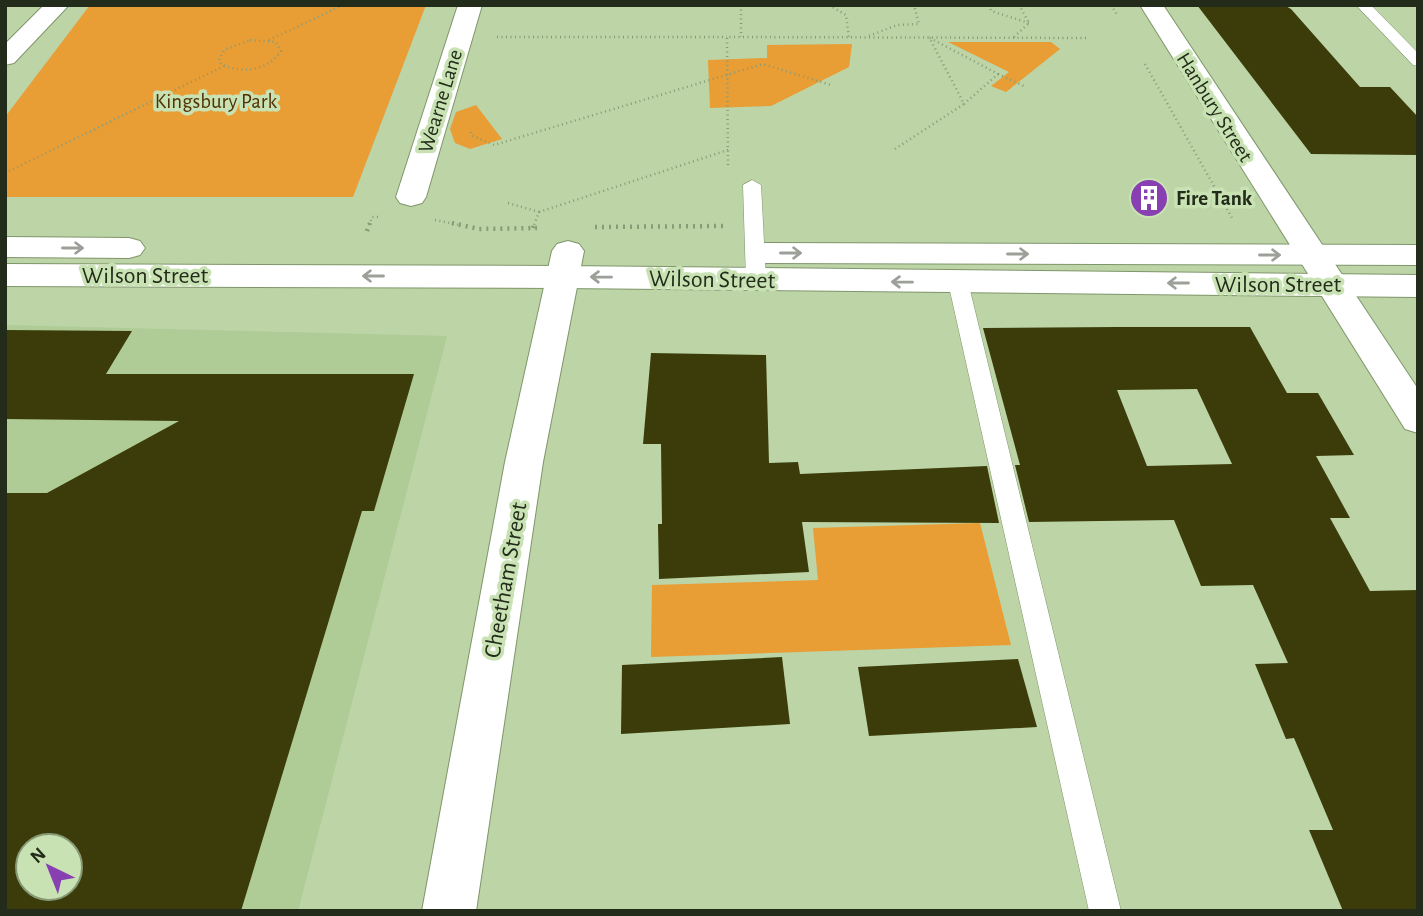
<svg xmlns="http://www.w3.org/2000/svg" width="1423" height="916" font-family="'Alegreya Sans',sans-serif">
<rect width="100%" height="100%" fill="#bcd4a6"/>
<!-- built -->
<path fill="#afcb96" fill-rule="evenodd" d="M5,325l442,11 -149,575h-293zM28,846h42v42h-42z"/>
<!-- green -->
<g fill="#e89d35">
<polygon points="90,5 426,5 353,197 5,197 5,117"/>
<polygon points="948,42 1051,42 1060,49 1006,92 991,86 1009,72"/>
<polygon points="852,44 849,67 771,106 710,108 708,60 767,58 767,45"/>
<polygon points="476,105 502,139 470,149 455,143 450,129 456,112"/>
<polygon points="980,523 1011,645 651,657 652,585 818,580 813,528"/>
</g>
<!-- building -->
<g fill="#3b3c0a" fill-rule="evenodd">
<polygon points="1197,5 1284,5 1291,9 1360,87 1390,87 1418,117 1418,155 1311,154"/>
<path d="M1117,327h133l37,66h31l36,62 -38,1 34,62h-20l40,73 48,-1v321h-75l-34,-81h24l-39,-92 -8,1 -31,-75 33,-1 -35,-78 -52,1 -27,-66 -145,2 -14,-57h5l-37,-137zM1197,389l35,75 -85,2 -30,-76z"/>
<path d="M5,330l127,1 -26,43h308l-40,137h-12l-121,400h-236v-418h42l132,-72 -174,-2zM28,846h42v42h-42z"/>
<polygon points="651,353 766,355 769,463 798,462 800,474 987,466 999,523 802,522 809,572 659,579 658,524 662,524 661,444 643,444"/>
<polygon points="782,657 790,724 621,734 622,665"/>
<polygon points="1018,659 1037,727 869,736 858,667"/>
</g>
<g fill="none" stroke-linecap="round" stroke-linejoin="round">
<defs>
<g id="lane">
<polygon points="1356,5 1371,5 1418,53 1418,66 1413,65"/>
<polygon points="752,180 761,185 766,280 763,285 749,285 746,280 743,185"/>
<polygon points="958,276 965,277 968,282 1121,911 1089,911 948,282 951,277"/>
</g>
<g id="street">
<polygon points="44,5 69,5 14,63 5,65 5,44"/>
<polygon points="458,5 482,5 426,197 422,203 411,206 400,203 396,197"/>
<polygon points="1140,5 1163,5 1418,389 1418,433 1405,429"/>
<polygon points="568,241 579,244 584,251 543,462 476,911 422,911 505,462 552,251 557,244"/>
</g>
<g id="secondary">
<polygon points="5,237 129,238 140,241 145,248 140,255 129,258 5,257"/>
<polygon points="763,243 1418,245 1418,265 763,263 752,260 747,253 752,246"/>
<polygon points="5,264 563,266 1418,275 1418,297 563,288 5,286"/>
</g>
</defs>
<!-- lane casing -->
<use href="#lane" stroke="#7f966b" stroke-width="1"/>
<!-- street casing -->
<use href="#street" stroke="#7f966b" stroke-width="2"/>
<!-- secondary casing -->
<use href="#secondary" stroke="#7f966b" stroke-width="2"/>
<!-- path-far1 -->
<g stroke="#889b77" stroke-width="2.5" stroke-dasharray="1 3.5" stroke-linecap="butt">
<polyline points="741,5 741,37"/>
<polyline points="829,5 846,15 849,38"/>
<polyline points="989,5 991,11 1029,23"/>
<polyline points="1111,5 1118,16"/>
<polyline points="869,36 897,25 919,24 914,5"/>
<polyline points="497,37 727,37"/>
<polyline points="1014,37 1029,23 1019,5"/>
<polyline points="930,38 998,74 964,104"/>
<path d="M250,40l26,2 5,9c-14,20 -39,23 -60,13l-2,-4 5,-10z"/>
<polyline points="269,40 343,5"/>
<polyline points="1145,64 1232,218"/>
<polyline points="998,74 1026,87"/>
<polyline points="471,132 471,135 494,145 763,64 831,85"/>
<polyline points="895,149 964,104 929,37"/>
<polyline points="728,165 727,37 1087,38"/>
<polyline points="5,173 224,66"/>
<polyline points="508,203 539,212 534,225"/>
<polyline points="539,212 728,150"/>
<polyline points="435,220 460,225"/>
<polyline points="369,225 372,217 381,217"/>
</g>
<!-- path -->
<g stroke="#889b77" stroke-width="4.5" stroke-dasharray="2 5" stroke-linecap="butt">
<polyline points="452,223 479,229 537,228"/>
<polyline points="595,227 723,226"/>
<polyline points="533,228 535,223"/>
<polyline points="367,231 370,223"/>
</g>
<!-- lane -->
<use href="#lane" fill="#fff" fill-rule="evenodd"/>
<!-- street -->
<use href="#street" fill="#fff" fill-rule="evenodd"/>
<!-- secondary -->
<use href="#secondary" fill="#fff" fill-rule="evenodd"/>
</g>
<!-- one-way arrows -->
<defs><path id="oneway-shaft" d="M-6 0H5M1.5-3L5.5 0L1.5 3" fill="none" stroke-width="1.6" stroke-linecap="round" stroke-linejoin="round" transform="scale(1.75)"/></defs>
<g stroke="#9ca098">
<use href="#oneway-shaft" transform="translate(73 248)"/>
<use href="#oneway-shaft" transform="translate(791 253)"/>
<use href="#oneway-shaft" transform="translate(1018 254)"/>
<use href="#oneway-shaft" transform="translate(1270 255)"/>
<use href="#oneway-shaft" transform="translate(373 276) rotate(-180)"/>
<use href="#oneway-shaft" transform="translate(601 277) rotate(-179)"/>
<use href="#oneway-shaft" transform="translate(902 282) rotate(-179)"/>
<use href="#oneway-shaft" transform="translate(1178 283) rotate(-180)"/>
</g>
<!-- icons -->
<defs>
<symbol id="building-disc" viewBox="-11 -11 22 22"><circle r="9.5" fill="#873fb1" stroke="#c9e2b3"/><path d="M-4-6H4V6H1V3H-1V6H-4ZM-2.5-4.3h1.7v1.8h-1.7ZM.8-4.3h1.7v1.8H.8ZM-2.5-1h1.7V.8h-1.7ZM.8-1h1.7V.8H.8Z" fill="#fff"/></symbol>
</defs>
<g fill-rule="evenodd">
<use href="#building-disc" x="1127" y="176" width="44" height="44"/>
</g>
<g text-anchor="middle" stroke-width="7" stroke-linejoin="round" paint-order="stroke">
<!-- far-park labels -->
<g font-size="21" fill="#503204" stroke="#c9e2b3">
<text x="216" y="108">Kingsbury Park</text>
</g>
<!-- far-street labels -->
<g font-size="21" fill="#232c1b" stroke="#c9e2b3">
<text transform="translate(440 101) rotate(-73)" y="7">Wearne Lane</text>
<text transform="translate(1215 107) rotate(58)" y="7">Hanbury Street</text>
</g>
<!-- far-poi labels -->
<g font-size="21" font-weight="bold" fill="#232c1b" stroke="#c9e2b3" text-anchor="start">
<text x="1176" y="205">Fire Tank</text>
</g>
<!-- street labels -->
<g font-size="24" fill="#232c1b" stroke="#c9e2b3">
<text x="145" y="283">Wilson Street</text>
<text transform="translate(712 279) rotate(1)" y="8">Wilson Street</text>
<text x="1278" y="292">Wilson Street</text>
<text transform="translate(505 580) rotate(-80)" y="8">Cheetham Street</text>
</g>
</g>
<!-- border -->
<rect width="1423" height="916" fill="none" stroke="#232c1b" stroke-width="14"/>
<!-- north arrow -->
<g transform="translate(49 867) rotate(317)"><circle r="33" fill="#c9e2b3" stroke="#879976" stroke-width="2"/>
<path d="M0-5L12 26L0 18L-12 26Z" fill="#873fb1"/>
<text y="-10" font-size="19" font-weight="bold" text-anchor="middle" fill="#232c1b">N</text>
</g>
</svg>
